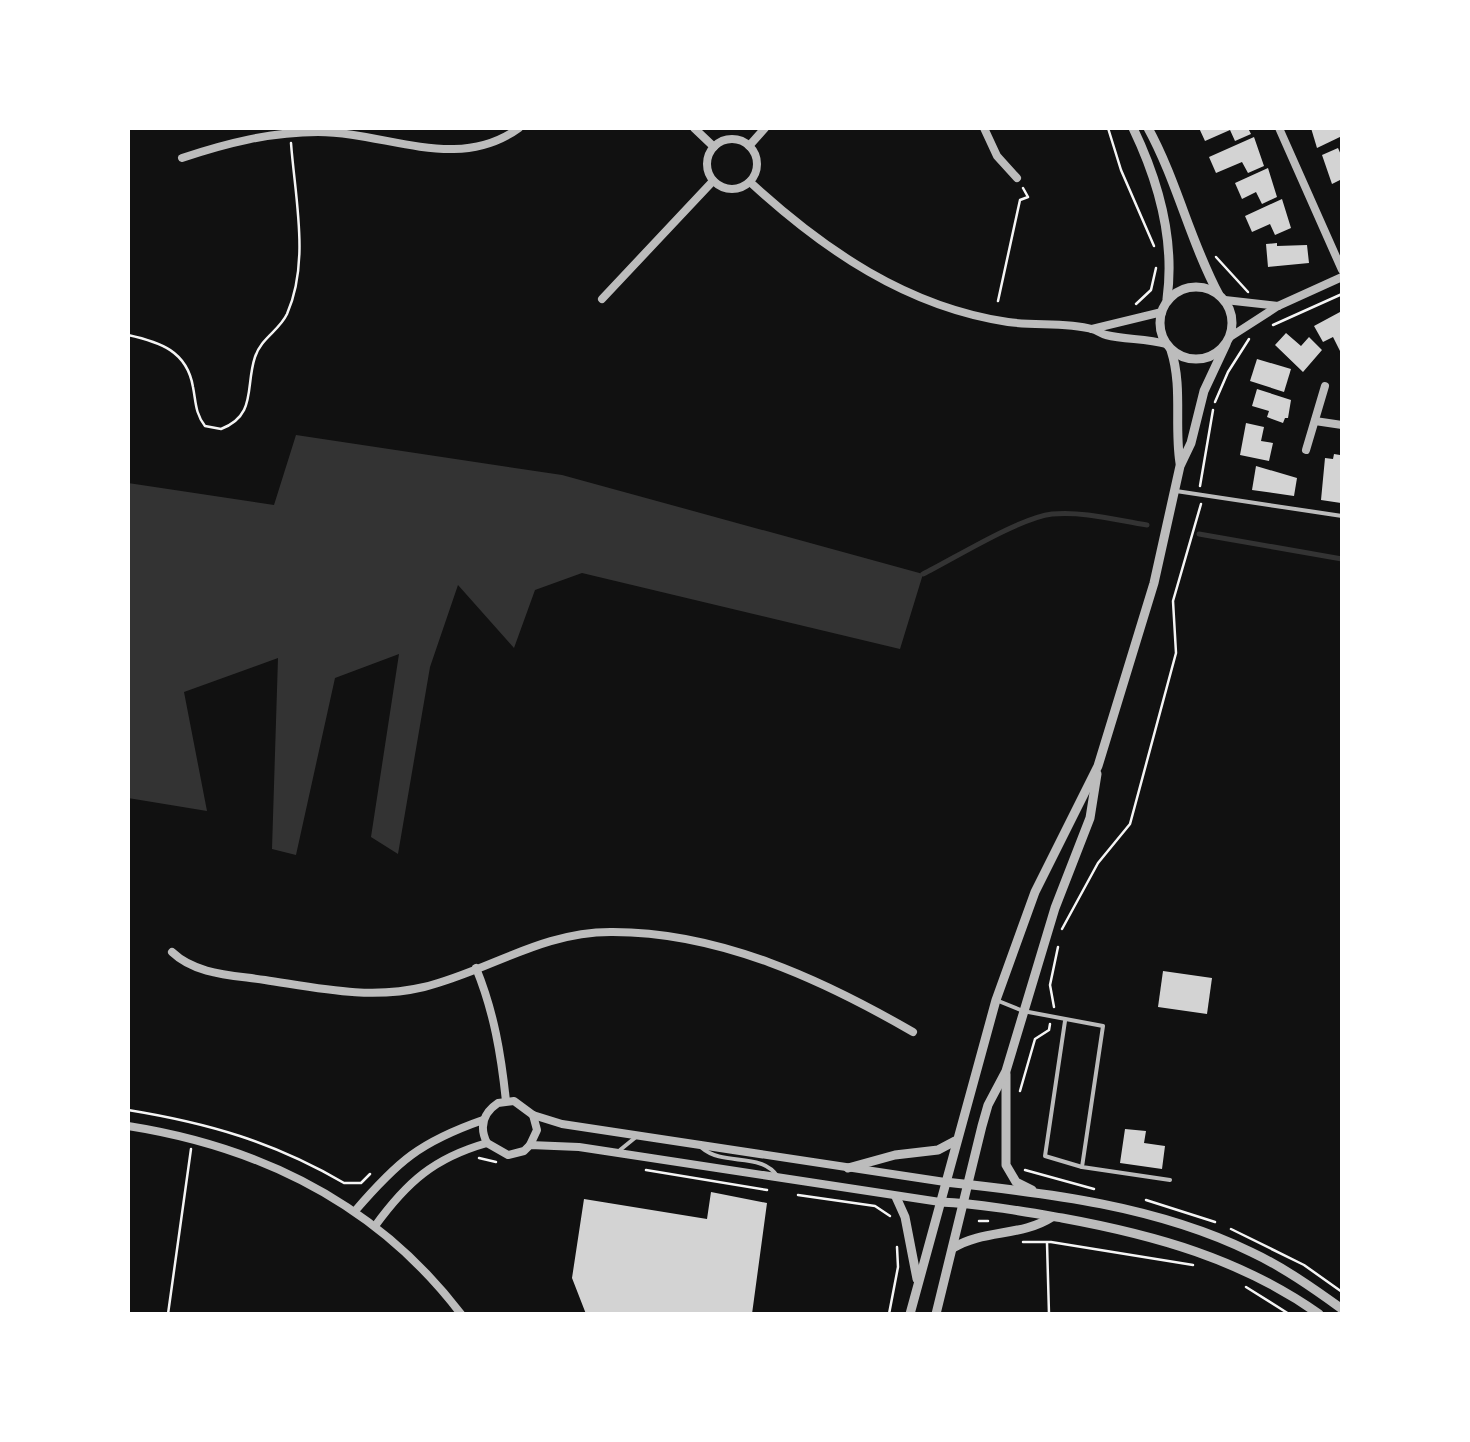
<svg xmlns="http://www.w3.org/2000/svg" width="1470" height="1442" font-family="Raleway,sans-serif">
<rect width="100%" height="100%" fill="#111"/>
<!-- water -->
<polygon fill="#333" points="296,435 562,475 923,574 900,649 582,573 535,590 514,648 458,585 430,667 398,854 371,837 399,654 335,678 296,855 272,849 278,658 184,692 207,811 128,798 128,483 274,505"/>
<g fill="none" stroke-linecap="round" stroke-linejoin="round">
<!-- stream -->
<g stroke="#333" stroke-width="5">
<polyline points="1199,534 1342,559"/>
<path d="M923,574c32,-16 96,-56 129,-60 31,-3 64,6 95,11"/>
</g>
</g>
<!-- building -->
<g fill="#d3d3d3">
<polygon points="1199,128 1248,128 1251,134 1235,141 1230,130 1205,141"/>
<polygon points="1311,128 1342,128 1342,136 1317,148"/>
<polygon points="1254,137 1264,166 1248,173 1242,162 1216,173 1209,157"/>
<polygon points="1338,148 1342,157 1342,179 1332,184 1322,155"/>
<polygon points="1268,168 1277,197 1262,204 1256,192 1242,199 1235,183"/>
<polygon points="1282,199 1291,228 1275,235 1270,224 1252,232 1245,216"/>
<polygon points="1277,243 1277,246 1307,245 1309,263 1268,267 1266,244"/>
<polygon points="1340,312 1342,316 1342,355 1333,337 1323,342 1314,326"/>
<polygon points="1286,333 1301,346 1309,337 1322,350 1303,372 1275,345"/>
<polygon points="1257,359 1291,369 1284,392 1250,381"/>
<polygon points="1257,389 1291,400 1288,418 1285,418 1283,423 1267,417 1269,411 1252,406"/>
<polygon points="1246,423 1264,427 1261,441 1273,443 1269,461 1240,455"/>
<polygon points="1334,454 1340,455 1340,460 1342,460 1341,503 1321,500 1325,458 1333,459"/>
<polygon points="1256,466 1297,478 1294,496 1252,490"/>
<polygon points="1163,971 1212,978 1207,1014 1158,1007"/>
<polygon points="1125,1129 1146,1131 1144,1143 1165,1146 1162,1169 1120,1163"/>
<polygon points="711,1192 767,1203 752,1314 586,1314 572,1278 584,1199 707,1219"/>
</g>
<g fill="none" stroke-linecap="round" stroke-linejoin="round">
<!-- path -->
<g stroke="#f5f5f5" stroke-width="2.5">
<polyline points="1108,128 1121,170 1154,246"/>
<polyline points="1216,257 1248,292"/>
<polyline points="998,301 1020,200 1028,197 1023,188"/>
<polyline points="1136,304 1151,290 1156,268"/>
<polyline points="1273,325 1342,294"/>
<path d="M128,335c32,7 59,16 65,52 3,15 2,26 12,39l16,3c36,-14 24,-42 34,-72 6,-19 24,-26 32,-43 23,-52 8,-116 4,-171"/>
<polyline points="1215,402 1228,372 1249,339"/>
<polyline points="1200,486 1213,410"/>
<polyline points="1062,929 1098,863 1130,824 1176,653 1173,601 1201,504"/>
<polyline points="1054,1007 1050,985 1058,947"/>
<polyline points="1020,1091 1035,1039 1049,1030 1050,1024"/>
<path d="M128,1110c80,13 146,32 216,73h17l9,-9"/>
<polyline points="479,1158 496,1162"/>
<polyline points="646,1170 767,1190"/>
<polyline points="1025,1170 1094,1189"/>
<polyline points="798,1195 875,1206 890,1216"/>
<polyline points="1146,1200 1215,1222"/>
<polyline points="979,1221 988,1221"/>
<polyline points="1231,1229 1304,1265 1342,1292"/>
<polyline points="1023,1242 1051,1242 1193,1265"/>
<polyline points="1047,1243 1049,1314"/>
<polyline points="1246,1287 1289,1314"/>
<polyline points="168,1314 191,1149"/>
<polyline points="889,1314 898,1267 897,1247"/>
</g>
<!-- service -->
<g stroke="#bcbcbc" stroke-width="4">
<polyline points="1176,491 1342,516"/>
<polyline points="996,1000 1023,1011 1103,1026 1082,1167 1170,1180"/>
<polyline points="1065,1021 1045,1156 1082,1167"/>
<path d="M702,1148c22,19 59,3 76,29"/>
<polyline points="620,1150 636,1137"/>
</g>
<!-- minor -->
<g stroke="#bcbcbc" stroke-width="8">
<polyline points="694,128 714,147"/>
<polyline points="984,128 997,156 1017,178"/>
<polyline points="1279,128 1342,270"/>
<circle cx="732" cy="164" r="25"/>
<polyline points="749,146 765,128"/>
<path d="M182,158c45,-15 89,-26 136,-26 69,0 139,41 201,-4"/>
<path d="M750,182c74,68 157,125 258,140 27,4 58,0 84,7 5,1 9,5 14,6 20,5 40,3 60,9"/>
<polyline points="602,299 713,181"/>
<polyline points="1225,300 1278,306"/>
<polyline points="1092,329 1162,312"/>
<polyline points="1230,337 1278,306 1342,277"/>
<polyline points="1315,421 1342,425"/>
<polyline points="1306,450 1325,386"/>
<path d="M172,952c24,23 61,23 93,28 53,8 105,20 159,7 65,-16 118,-56 189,-55 107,0 210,48 300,100"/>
<path d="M476,968c18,44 25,86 30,133"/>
<path d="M128,1126c133,21 250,79 333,188"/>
<polyline points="530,1145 537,1130 533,1115"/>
<path d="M940,1202l-361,-55 -49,-2 -6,6 -16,4 -21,-12c-8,-16 -4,-30 11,-40l16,-2 19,14 29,9 383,58"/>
<path d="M355,1211c43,-50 65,-69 128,-91"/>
<path d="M375,1226c32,-44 59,-68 112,-83"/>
</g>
<!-- tertiary -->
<g stroke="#bcbcbc" stroke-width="9">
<path d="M1133,128c25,52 42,113 34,171"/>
<path d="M1148,128c29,53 42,113 71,167"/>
<circle cx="1196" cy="323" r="36"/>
<path d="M1171,350c12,37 3,75 9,113"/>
<polyline points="1006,1074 1006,1165 1016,1182 1032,1190"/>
<polyline points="848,1168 895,1155 938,1150 955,1141"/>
<path d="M945,1182c103,11 212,24 306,70 32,15 62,36 91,57"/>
<polyline points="896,1197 905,1217 917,1279"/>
<path d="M940,1202c41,2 81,9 122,16 93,17 179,41 257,96"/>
<path d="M953,1248c31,-19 68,-11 99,-31"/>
<polyline points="910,1314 996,1000 1035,892 1098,766 1154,583 1180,466 1191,443 1204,391 1226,344"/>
<polyline points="936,1314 982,1126 988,1105 1006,1071 1055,908 1090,818 1097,774"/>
</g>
</g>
<!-- border -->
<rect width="1470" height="1442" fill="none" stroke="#ffffff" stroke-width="260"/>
</svg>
